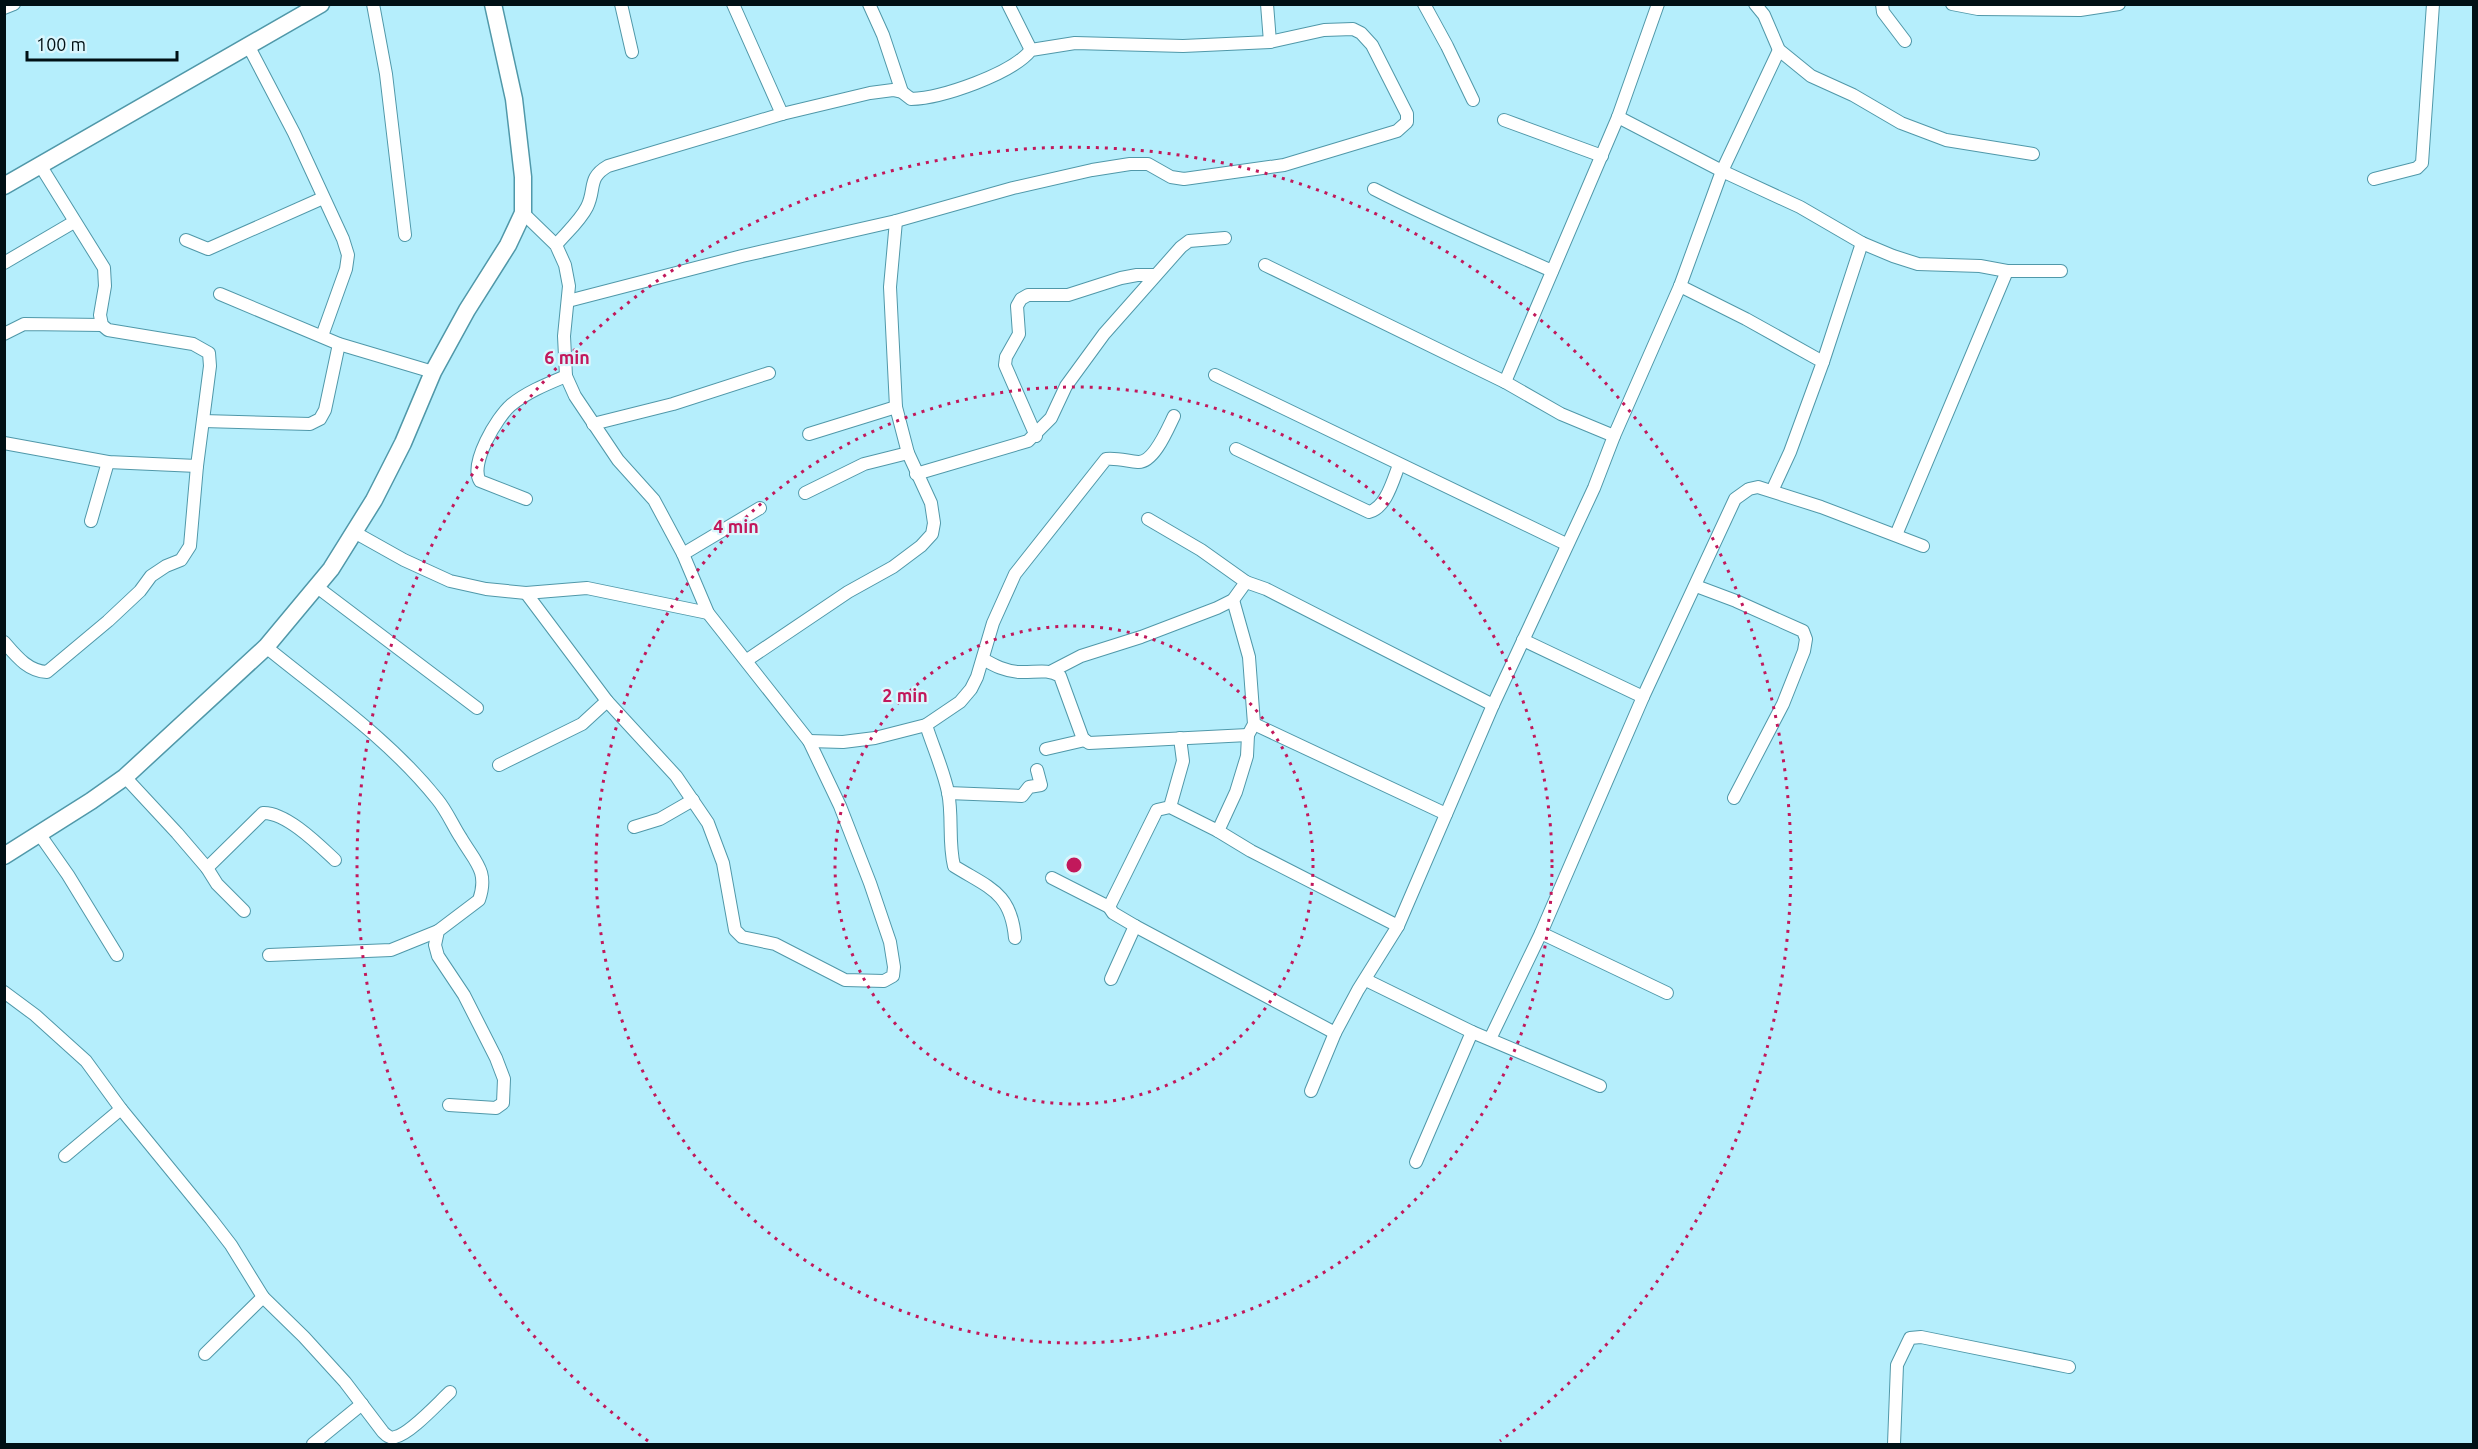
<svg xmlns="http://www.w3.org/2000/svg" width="2478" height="1449" font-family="Ubuntu,sans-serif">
<rect width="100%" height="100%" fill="#b5eefc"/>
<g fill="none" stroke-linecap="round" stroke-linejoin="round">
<defs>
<g id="street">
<polyline points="373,4 386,74 405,235"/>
<polyline points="621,4 632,52"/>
<polyline points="733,4 782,114"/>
<polyline points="869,4 883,35 902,92"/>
<polyline points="1008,4 1031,50"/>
<polyline points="1267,4 1270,42"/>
<polyline points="1424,4 1447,46 1473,100"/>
<polyline points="1755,4 1764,15 1779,50 1811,76 1853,95 1901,123 1946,140 2033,154"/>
<polyline points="1882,4 1883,12 1905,41"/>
<polyline points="1952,4 1978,9 2080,10 2119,4"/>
<polyline points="4,8 14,4"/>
<polyline points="249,47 294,133 343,239 348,255 346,269 322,336"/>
<polyline points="1618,117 1722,171 1800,207 1862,243 1893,256 1918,264 1980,266 2007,271 2061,271"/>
<polyline points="1504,120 1602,156"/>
<polyline points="2374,179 2417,168 2422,163 2433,4"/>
<path d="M1374,189c58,30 118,55 178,82"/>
<polyline points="523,213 556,245 565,265 569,286 564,336 566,376 575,396 618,460 654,500 683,554 708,613 809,741 840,806 870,883 890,942 894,967 893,976 884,981 845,980 775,944 742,937 735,930 723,863 708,823 676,776 607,701 526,593"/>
<polyline points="186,240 208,249 323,198"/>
<path d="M556,245c10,-12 24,-24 31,-38 9,-18 0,-29 21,-41l174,-52 88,-21 23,-3 9,2 9,7c31,-1 101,-25 120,-49l44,-7 108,3 87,-4 54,-12 29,-1 8,4 11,12 35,69v8l-10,9 -113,34 -100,14 -13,-2 -23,-13h-18l-38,6 -79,18 -117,33 -154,35 -174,45"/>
<polyline points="4,263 74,222"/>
<polyline points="1265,265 1505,382 1561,414 1614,436"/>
<polyline points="1680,286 1746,319 1823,362 1790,452 1772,491"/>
<polyline points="220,294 339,344 433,372"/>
<polyline points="4,334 24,324 102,325"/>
<polyline points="1823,362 1862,243"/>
<polyline points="1215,375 1566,544"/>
<polyline points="1505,382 1618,117 1658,4"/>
<polyline points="203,421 310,424 320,419 325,410 339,344"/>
<polyline points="593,424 673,404 769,373"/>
<polyline points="809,434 896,407"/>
<polyline points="1036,436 1005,365 1006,357 1019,334 1017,306 1021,299 1028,295 1068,295 1121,278 1137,275 1155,275"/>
<polyline points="4,443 108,462 197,466"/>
<path d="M1236,449l133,63c17,-4 24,-32 30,-47"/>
<polyline points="916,474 1028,441 1051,418 1066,386 1104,334 1181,247 1189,241 1225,238"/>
<polyline points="805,493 864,464 908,453"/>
<path d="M526,499l-46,-18c-11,-17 17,-64 31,-76 16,-13 36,-21 55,-29"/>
<polyline points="1148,519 1201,550 1246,582"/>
<polyline points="91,521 108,462"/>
<polyline points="354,532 404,560 450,581 486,589 526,593 587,588 708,613"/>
<polyline points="1896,535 2007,271"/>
<polyline points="683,554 760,508"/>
<polyline points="1696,586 1736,601 1803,631 1806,639 1804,651 1783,704 1734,798"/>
<polyline points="317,587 477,708"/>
<polyline points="1233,600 1249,657 1254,724 1248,735 1247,756 1236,792 1218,831 1170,807 1157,810 1109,907 1113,913 1135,926 1335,1033 1358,990 1398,926 1493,705 1594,488 1614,436 1680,286 1722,171 1779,50"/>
<polyline points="1523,640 1643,697"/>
<path d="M4,642c13,15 24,29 43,30l61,-51 32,-30 11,-15 15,-10 15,-6 9,-14 7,-80 13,-100 -1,-13 -16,-9 -85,-14 -6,-5 -2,-10 5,-29 -1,-18 -64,-103"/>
<path d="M266,647c59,48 124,93 171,152 10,12 16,27 24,39 14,24 28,33 18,62l-41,31 -3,14 3,11 26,39 32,63 8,21 -1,24 -7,5 -47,-3"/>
<path d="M983,659c12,7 22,12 36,13 15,1 28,-4 41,4l23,63 6,4 159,-8"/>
<polyline points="747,660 848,592 893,567 921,546 932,534 934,523 931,503 908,453 896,407 890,287 896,221"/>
<polyline points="1052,671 1081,656 1141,637 1217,608 1233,600 1246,582 1266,589 1493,705"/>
<polyline points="1254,724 1446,814"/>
<path d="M926,725c7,22 17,44 22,67 5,25 0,49 6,74 35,22 57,26 61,72"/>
<path d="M809,741l34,1 32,-4 51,-13 34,-23 11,-13 6,-12 16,-54 22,-49 91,-115c12,-1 21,2 32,3 16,1 30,-34 36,-46"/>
<polyline points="1046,749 1085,740"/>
<polyline points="499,765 582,724 607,701"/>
<polyline points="125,777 177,833 207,868 217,884 244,911"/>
<polyline points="948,793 1022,796 1029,787 1041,785 1037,770"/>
<polyline points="1170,807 1183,761 1180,738"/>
<polyline points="634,827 660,819 693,800"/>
<polyline points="1218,831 1251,851 1398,926"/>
<polyline points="40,835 68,875 117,955"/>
<path d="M207,868l56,-55c23,-1 56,32 72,47"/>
<polyline points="1052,878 1109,907"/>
<polyline points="1541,933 1667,993"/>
<polyline points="269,955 391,950 438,931"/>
<polyline points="1111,979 1135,926"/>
<polyline points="1366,980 1472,1032 1600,1086"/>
<path d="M4,992l31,23 51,46 35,48 90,110 20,26 32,52 41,40 41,45 38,50c3,3 7,7 12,5 15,-3 43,-34 55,-45"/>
<polyline points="1490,1039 1541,933 1643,697 1735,499 1749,489 1758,487 1821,507 1923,546"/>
<polyline points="1311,1091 1335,1033"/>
<polyline points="65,1156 121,1109"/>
<polyline points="1416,1162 1472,1032"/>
<polyline points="205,1354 263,1297"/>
<polyline points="313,1444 362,1404"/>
<polyline points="1894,1444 1897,1365 1910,1338 1921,1337 2069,1367"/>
</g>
<g id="secondary">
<polyline points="4,186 321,4"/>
<polyline points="4,856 91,801 125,777 266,647 331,569 374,500 403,443 433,372 467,310 508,245 523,213 523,177 514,99 493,4"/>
</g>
</defs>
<!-- street casing -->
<use href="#street" stroke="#5098a9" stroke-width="14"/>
<!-- secondary casing -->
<use href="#secondary" stroke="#5098a9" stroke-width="19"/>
<!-- street -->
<use href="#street" stroke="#fff" stroke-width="12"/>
<!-- secondary -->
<use href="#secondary" stroke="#fff" stroke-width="16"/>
</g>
<!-- distance rings -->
<g fill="none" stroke="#c2185b" stroke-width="3" stroke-dasharray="3 6">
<circle cx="1074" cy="865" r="239"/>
<circle cx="1074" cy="865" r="478"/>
<path d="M648 1441A717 717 0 1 1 1500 1441"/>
</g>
<circle cx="1074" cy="865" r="9" fill="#c2185b" stroke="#daf6fd" stroke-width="3"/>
<g font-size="18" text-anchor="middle" font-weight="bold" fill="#c2185b" stroke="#daf6fd" stroke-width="4.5" stroke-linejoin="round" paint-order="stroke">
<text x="567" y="364">6 min</text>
<text x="736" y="533">4 min</text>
<text x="905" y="702">2 min</text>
</g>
<!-- border -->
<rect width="2478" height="1449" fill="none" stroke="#001015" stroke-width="12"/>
<!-- scale -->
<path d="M27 51v9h150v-9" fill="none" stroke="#001015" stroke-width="3"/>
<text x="36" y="51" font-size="18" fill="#001015" stroke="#daf6fd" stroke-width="4.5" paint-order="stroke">100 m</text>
</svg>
